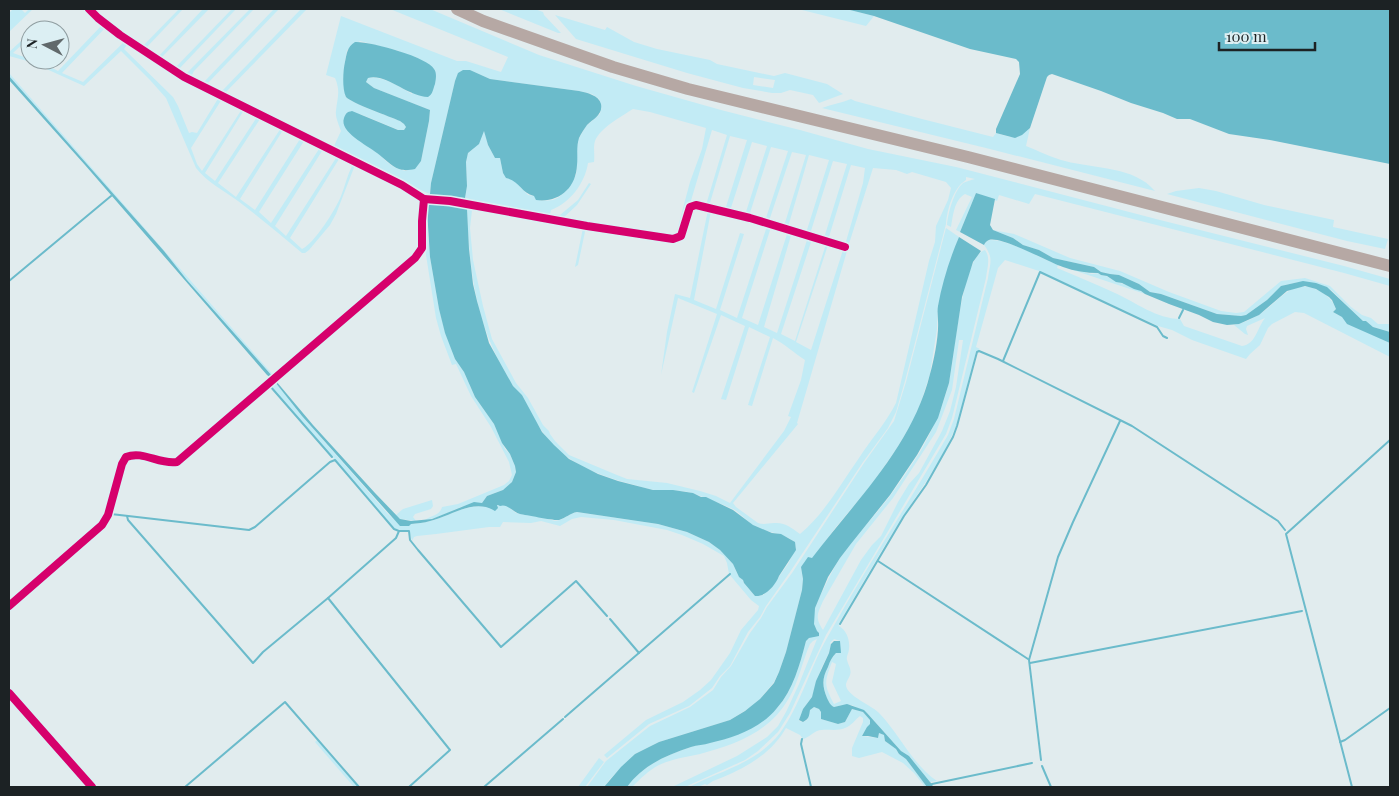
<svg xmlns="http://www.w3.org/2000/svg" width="1399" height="796" font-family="'Playfair Display',serif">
<rect width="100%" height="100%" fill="#e1ecee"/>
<!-- green -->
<g fill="#c2ebf5" fill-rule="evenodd">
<polygon points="13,9 21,9 25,13 29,9 33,9 9,32 9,13"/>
<polygon points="179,9 183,9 145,49 142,47"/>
<polygon points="203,9 209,9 160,59 158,57"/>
<polygon points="232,9 236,9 178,70 175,68"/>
<polygon points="250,9 254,9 194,71 191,77 186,74"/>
<polygon points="274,9 279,9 206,85 203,83"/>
<polygon points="301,9 307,9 224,94 221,92"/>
<path d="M390,9h40l109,46 97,31 85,24 79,20 68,19 88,18 204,53 184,46 46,13v7l-46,-13 -309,-79 -6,10 -30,-9 -2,6 -21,-8 -16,39 -4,-2 16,-33 -7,-3c-11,6 -12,22 -14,33l-4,-2c1,-12 7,-34 16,-42 4,-2 8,-3 12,-4l-9,-2v3c-13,8 -19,30 -20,44l-41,157 -9,31 -8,16 -25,34 -73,110 -24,34 -6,11 -12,15 -18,34 -10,10 -8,12 -23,18 -40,18 -42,34 -3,-3 42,-35 37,-18 17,-12 11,-10 19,-27 11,-23 17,-20 1,-4 -8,-6 -22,-26 -2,-11 -3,-7 -21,-12 -21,-9 -15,-5 -53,-10 -33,-3 -9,2 -12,7 -19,-5 -10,2 -28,-1 -3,5h-11l-53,7 -19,2 -3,1 -2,4 -3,-11h-9l-6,-2 -124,-143 5,-3 27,34 86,98 11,10c10,0 21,0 31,-3 20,-5 40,-20 61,-13l7,-3h8l10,8 25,4 14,4 5,-1 13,-7 4,-1 81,12 29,8 22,10 11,8 13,14 6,13 4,3 1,3 11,13 8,-1 8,-7 17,-24 8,-17c0,0 -3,-6 -3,-6 -7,-7 -26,-9 -36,-13 -9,-5 -15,-14 -24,-19 -13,-6 -26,-10 -38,-15 -12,-5 -29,-2 -41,-4 -6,-1 -13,-3 -19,-5 -35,-9 -72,-22 -93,-54 -8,-11 -14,-24 -20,-36 -9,-6 -13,-16 -18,-25 -29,-51 -35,-103 -37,-161l-21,-5 -19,19 3,34 9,52 6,23 10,27 9,13 11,25 19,27 11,25 5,5 5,12 1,6 -4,10 -9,8 -16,6 -5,7c-21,-1 -37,15 -57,17 6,-5 15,-4 17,-13l16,-3 46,-19 5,-4 3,-6 -3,-13 -18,-35 -20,-31 -15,-32 -4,1 -11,-29 -5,-18 -10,-63 -3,-27 3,-23 4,-3h7l149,25 -8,38 -3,2 8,-39 -111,-18 -2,18 3,32 10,46 9,33 24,44 12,15 15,27 6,6 1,3 5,7 14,14 48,20 10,4 40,4 33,8 16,5 14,7 54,-72 7,-14 -3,-1 13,-36 4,-20c-11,-7 -20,-16 -32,-22l-21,68 -4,-1 22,-68 -21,-10 -23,73 -5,-1 24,-73 -24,-11 -27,78 -2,-1 25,-78 -39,-16 -17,77 6,-43 8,-38 15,4 18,-88 3,1 -17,89 22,9 24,-76 4,1 -24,76 17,8 30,-92 4,1 -29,91 16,7 30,-94 4,1 -28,95 13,6 31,-96 4,2 -31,95 14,7 31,-97 2,1 -32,97 15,8 32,-100 4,1 -50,172 1,1 -65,79 3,4 22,16c6,2 10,0 16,0 11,-1 18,5 26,11 25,-21 40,-49 59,-76 12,-19 27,-35 37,-55l33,-142 6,-19 1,-16 12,-26 3,-12 -5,-6 -34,-10 -5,2 -11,-4 -23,-2 -25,79 -3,-2 18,-62 2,-15 -14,-3 -23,75 -4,-2 23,-74 -14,-3 -23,73 -4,-1 23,-73 -20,-5 -21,72 -4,-1 22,-71 -14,-3 -23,69h-4l23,-70 -17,-4 -22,69 -4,-1 22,-69 -15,-4 -22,69 -5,-1 22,-70 -17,-4 -21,70 -3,-1 21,-70 -15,-5 -22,74 -11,28 -8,5 6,-5 1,-5 12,-45 12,-33 4,-21 -56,-16 -17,-3c-11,7 -33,19 -38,32 -2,6 0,14 -1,21l-6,1c-3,20 -18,40 -37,47l-1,4 10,1 18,-15 11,-17 2,1 -14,21 -15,14 -85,-15 -1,-3 -11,-3 2,-12 -1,-24 2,-9 5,-4 11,-19 4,15 7,13h5l3,15 12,8 13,14 6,1 7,5 12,-1 6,-3 8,-7 9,-15 1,-9v-20l1,-6 8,-14 14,-12 1,-8 -2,-7 -7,-5 -13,-3 -89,-12 -20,-9 -15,11 -24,102 -1,11 -5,-2 -92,-44 8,-17c-2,-6 -6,-14 -5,-20 1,-13 5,-19 -1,-33l-9,-3 15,-59 116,45h9l35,11 7,-15zM360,41l39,10 9,5 9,1 -5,37c-12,-7 -30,-19 -44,-16l-2,4 8,6 56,22 -1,11 -8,40 -15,10c-28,-5 -36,-35 -46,-57l41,17 3,-1 2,-3 -2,-3 -4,-3c-9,-4 -49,-18 -54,-24 0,-1 -1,-7 -1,-8 -3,-16 0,-24 2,-39z"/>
<polygon points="499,9 535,9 543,12 544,15 561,33 558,33"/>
<polygon points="798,9 846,9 874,16 866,26"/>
<path d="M555,15l50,15 2,-3 27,15 23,7 53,11 7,4 57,12 11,-3 42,11 16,10 -24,9 -6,-8 -23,-5 -9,3h-9l-29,-5 -56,-15 -111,-34zM754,77l21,3 -2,8 -20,-3z"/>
<path d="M103,24l3,3 -44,46 21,9 42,-41 3,2 -4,6 49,48 5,9 11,27 3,-1 5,1 22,-36 136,68 -19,49 -6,11 -21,25 -4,3h-3c-21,-18 -42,-35 -64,-52 -14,-10 -31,-19 -42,-33l-30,-70 -16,-18 -29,-29 -37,35 -53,-24 -22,-6v-4l21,-19v4l-17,16 17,6v1h12l-1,2 17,9zM222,99l20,10 -40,62 -5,-7 -6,-16zM244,110l13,7 -42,64 -10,-8zM260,119l19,9v3l-43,66 -18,-14zM283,130l17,9 -45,71 -15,-11zM304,141l15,8 -48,74 -12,-11zM322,151l14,7 -50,78 -11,-10zM339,159l13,7c-5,10 -7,20 -11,30 -5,13 -27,48 -39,53l-12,-11z"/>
<polygon points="9,73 274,376 273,377 187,280 164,251 9,76"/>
<path d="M851,99l4,2 67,18 71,18 3,-4c17,5 20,7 34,-5l-4,18c13,5 26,12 39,15 30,8 69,5 90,30l-165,-42 -168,-41c10,-4 20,-5 29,-9z"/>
<polygon points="1199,188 1216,191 1264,205 1334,220 1333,227 1388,239 1385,249 1347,241 1167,194 1176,191"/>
<polygon points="946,228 959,237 951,259 938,306 937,329 930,374 919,408 914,419 897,448 872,484 836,527 812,559 801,567 803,579 802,590 786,652 779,672 774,682 760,699 754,705 730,720 659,742 635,754 610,779 604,787 587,787 606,761 650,726 690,707 713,690 721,677 731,666 750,633 761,618 767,607 792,573 864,463 894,421 906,382"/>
<polygon points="993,230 1014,234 1070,258 1120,271 1169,292 1221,311 1236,313 1244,312 1281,281 1305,278 1330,286 1351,307 1362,315 1371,318 1378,324 1390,324 1390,332 1373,327 1366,321 1363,321 1331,290 1299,282 1285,285 1273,294 1267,300 1246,315 1241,316 1217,314 1161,294 1150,292 1139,284 1119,275 1110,274 1101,272 1094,267 1053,258 1039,250 1023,245 1013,238"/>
<path d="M990,240c21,0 48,17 68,25l-1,3c19,8 39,16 58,25 20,9 42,26 65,26l4,7 58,20c14,-2 15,-18 23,-28l-18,8 -1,3 2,6 -3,-1 -11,-9c9,-2 18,-6 26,-11 20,-13 33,-39 61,-22 7,4 12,9 15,17l-3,3 57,31v14l-86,-44 -9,-1 -23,12 -4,4 -8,17 -10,9 -4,5 -54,-19 -20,-10 -14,-4 -119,-55 -34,-11 -7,8 -22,79 4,2 -4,3 -20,74c-13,32 -33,60 -52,89 -23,35 -43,72 -65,108v3c8,5 11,14 10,23 0,4 -3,7 -2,11 1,5 5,9 3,15 -1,3 -4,7 -4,10 0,11 28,21 34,29 20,21 33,51 57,67l-7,1 -21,-26 -8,-5 -34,-38 -15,-8h-9l-9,2c-4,-2 -5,-5 -7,-9 -5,-12 -5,-20 1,-31 2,-6 4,-10 8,-14h4v-12l-6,-2 -4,4 1,1 -2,9 -8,16 -9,28 -9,12 -4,12 4,1 4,-2 3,-10 4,-3 5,2 2,3v7l17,5 7,-2 7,-13 11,3 7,8v4l-8,12 16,2 1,-5 5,2 1,6 11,8 3,5 7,5 21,28h-2l-11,-14 -11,-10 -21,-11 -23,6 -7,-2v-8l11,-26v-4l-3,-2c-4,3 -9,10 -15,12 -9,4 -19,0 -28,3 -5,2 -9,7 -14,8l-3,-4 -14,-7c-16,28 -44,42 -73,53l-6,4 -2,-1 -7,3h-9c31,-16 68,-24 91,-54 20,-27 30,-65 47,-95 38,-69 82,-135 121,-203l6,-16 34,-141c2,-15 6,-20 -4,-33l3,-4zM832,662l4,2 -4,18 9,19 -7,3c-10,-19 -10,-21 -2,-42z"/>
<path d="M985,250c6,8 2,18 1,28l-34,140 -6,16 -120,201 -36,78 -12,19 -20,19 -13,9 -60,27h-13l65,-31 30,-19 11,-11 8,-14 13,-28 18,-45 -4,2 -3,3c-8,18 -11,37 -21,54 -19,34 -54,47 -89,56 -13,3 -29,5 -41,11 -10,5 -19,14 -27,22h-5c15,-21 39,-32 64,-40 14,-5 30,-5 44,-12 8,-3 16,-9 23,-14 7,-4 14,-7 19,-13 16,-17 23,-45 29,-67l3,-3 10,-5c-14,-11 -1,-33 5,-45 5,-10 10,-21 16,-30 15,-22 34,-41 50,-62 10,-14 21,-30 30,-44 13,-23 23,-45 29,-70 6,-24 12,-125 36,-132zM959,340h4l-7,47 -6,24 -8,20 -23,42 -10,11 -11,18 -17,34 -9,9 -11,15 -38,70c-8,-13 -6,-15 0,-29l33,-57 37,-46 43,-66 16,-42z"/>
<path d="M1070,269l22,5 6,-1 3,2c6,0 9,4 15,6 9,4 22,7 29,13z"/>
<polygon points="432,500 433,506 431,509 415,514 413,517 416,521 400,519 396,515 403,509"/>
<polygon points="317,740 358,787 354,787 315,742"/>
<polygon points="599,758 604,762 585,787 578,787"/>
</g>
<!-- water -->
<g fill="#6bbbcb">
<polygon points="846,9 1390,9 1390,164 1270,140 1229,134 1190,119 1177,119 1163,113 1131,103 1101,91 1052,74 1049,75 1047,77 1030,128 1022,135 1015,138 996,133 996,129 1020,74 1019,62 1016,59 970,49 874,16"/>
<path d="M355,42c14,-1 73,15 79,27 3,4 2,10 1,15 -2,5 -2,10 -7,13 -20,0 -42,-24 -60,-19l-2,4 8,6 56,22 -1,11 -8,40 -6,8c-6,1 -10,2 -16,0 -8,-3 -15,-11 -22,-16 -10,-8 -38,-21 -33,-35 2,-5 3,-6 8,-7l46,19h6l2,-3 -2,-3 -4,-3c-9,-4 -49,-18 -54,-24 -4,-8 -3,-27 -1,-35 2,-9 2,-15 10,-20z"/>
<path d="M463,70h7l20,9 89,12c8,2 20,4 22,13 2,11 -8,15 -14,21 -3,4 -6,9 -8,13 -3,9 -1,18 -2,27 -1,23 -18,38 -41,35l-2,-4c-13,-3 -14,-15 -28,-18l-3,-5 -3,-15h-5l-7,-13 -4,-14 -5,13 -11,9 -2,9 1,24 -2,12 -31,-2 -4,-2 1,-11 24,-102 3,-8z"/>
<polygon points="9,76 164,251 187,280 273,377 271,378 267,375 85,165 9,80"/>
<path d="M976,193l19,6 -5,26 3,5 20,8 10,7 16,5 14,8 41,9 7,5 9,2 9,1 20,9 11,8 11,2 56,20 24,2 5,-1 21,-15 14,-14 22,-5 13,2 11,4 36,34h3l7,6 17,5v11l-43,-19 -5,-7 -9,-5 3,-3 -4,-9 -3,-3 -13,-8 -11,-3 -18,5 -28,24 -20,9 -12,1 -14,-3 -14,-7 -30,-11 -24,-10 -4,-3 -7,-2 -12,-6 -6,-1 -9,-6 -6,-1 -3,-2c-11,0 -24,-2 -35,-6 -15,-5 -61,-31 -74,-27 -3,1 -4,3 -5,5l-24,-13z"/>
<path d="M431,203l15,1 21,5 2,40 4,35 4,17 12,42 24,43 9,9 20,37 12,13 15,14 29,15 20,7 35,9h20l20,3 8,4h5l27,13 20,15 19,8 9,1 14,8 1,8 -17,26c-4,10 -14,21 -24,20l-11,-13 -1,-3 -4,-3 -6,-13 -13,-14 -11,-8 -22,-10 -29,-8 -81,-12c-7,1 -11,6 -18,8 -3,1 -33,-5 -39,-6 -7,-2 -13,-11 -20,-8l-2,-1h-1l1,3 -3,3c-21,-13 -44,5 -65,10 -6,2 -13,2 -19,3l-2,2h-9l-98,-110 -27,-34 1,-1 37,44 62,68 25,26 11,2 21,-2 42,-17 8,1 5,-7 16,-6 9,-8 4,-10 -1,-6 -5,-12 -8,-11 -8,-19 -19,-27 -11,-25 -9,-13 -10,-26 -6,-24 -9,-52 -3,-47 1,-4z"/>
<path d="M959,237l22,14 -8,11 -11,35 -13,86 -11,35 -21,37 -27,40 -40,50 -10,13 -12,19 -13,31 -1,16 3,7 2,2v3l-10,2 -3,3c-6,23 -13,49 -29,67 -16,20 -43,30 -67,35 -6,2 -13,2 -19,4 -25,8 -49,19 -64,40h-23l17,-20 14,-13 24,-12 71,-22 15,-9 15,-12 14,-16 5,-11 7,-20 16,-62 1,-11 -2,-12 7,-10 4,1c44,-58 100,-111 118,-184 4,-14 9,-39 8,-53 0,-5 -1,-9 0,-15 4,-23 12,-48 21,-69z"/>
<path d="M834,641h6l1,12h-5c-4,4 -6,8 -8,14 -6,11 -6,19 -1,31 2,4 3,7 7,9l13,-3 17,6 3,3 34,38 8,5 21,26 2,2 1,3h-6l-21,-28 -7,-5 -3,-5 -11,-8 -1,-6 -5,-2 -1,5 -10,-2h-6l5,-9 3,-3v-4l-7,-8 -11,-3 -7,13 -7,2 -17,-5v-7l-2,-3 -5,-2 -4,3c-1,6 -1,9 -7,12l-4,-2 4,-11 9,-12 4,-16 13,-28 2,-9z"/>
</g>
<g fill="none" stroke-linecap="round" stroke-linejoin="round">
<!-- stream -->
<g stroke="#6bbbcb" stroke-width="2">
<polyline points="9,281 111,196"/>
<polyline points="1179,318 1183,310"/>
<polyline points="1003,361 1040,272 1157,327 1163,336 1167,338"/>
<polyline points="270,386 332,457"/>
<polyline points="111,514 249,530 255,527 330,462 335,460 394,529 399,531 409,531 410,540 418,550 501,647 576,581 607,616"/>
<polyline points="127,516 128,520 253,663 263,652 328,598 396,538 399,531"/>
<polyline points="878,561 1028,659"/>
<polyline points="328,598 450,750 409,787"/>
<polyline points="610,619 639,653"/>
<polyline points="840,624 904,516 926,485 953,437 957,426 977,352 979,351 998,359 1132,426 1278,521 1285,530"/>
<polyline points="1030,663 1302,611"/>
<polyline points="565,717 730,574"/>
<polyline points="802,739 801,744 811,787"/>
<polyline points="1340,742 1345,740 1390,708"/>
<polyline points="1041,760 1029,660 1058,557 1073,522 1120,421"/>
<polyline points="1042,766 1051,787"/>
<polyline points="932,784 1032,763"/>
<polyline points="185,787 285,702 359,787"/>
<polyline points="484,787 563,719"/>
<polyline points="1352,787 1286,534 1390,440"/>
</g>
<!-- minor -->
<g stroke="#bfb0aa" stroke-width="8">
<polyline points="89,9 98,18 120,35 184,77 402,185 424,199 450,201 587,226 673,239 681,236 690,207 696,205 750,218 845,247"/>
<path d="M9,606l93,-81 6,-10 14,-51 4,-7c17,-7 33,8 51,5l238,-204 7,-10v-27l2,-22"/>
<polyline points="9,693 92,787"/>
</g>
<!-- trunk -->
<polyline stroke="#b6a8a4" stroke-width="12" points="457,9 483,21 613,67 688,89 968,157 1390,266"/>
<defs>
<g id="cycleway">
<polyline points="89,9 98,18 120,35 184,77 402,185 424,199 450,201 587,226 673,239 681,236 690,207 696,205 750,218 845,247"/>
<path d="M9,606l93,-81 6,-10 14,-51 4,-7c17,-7 33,8 51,5l238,-204 7,-10v-27l2,-22"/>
<polyline points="9,693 92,787"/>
</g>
</defs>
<!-- cycleway casing -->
<use href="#cycleway" stroke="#dceff3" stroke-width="11"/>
<!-- cycleway -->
<use href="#cycleway" stroke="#d6006c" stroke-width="8"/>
</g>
<!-- border -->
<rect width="1399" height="796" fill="none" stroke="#1c2224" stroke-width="20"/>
<!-- north arrow -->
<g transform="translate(45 45) rotate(276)"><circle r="24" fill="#dceff3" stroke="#8f9da0"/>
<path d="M0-4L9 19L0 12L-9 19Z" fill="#61696b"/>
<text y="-8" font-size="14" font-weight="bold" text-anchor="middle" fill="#1c2224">N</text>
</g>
<!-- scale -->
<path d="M1219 42v8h96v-8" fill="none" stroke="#1c2224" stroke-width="2.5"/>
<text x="1226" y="42" font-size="15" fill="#1c2224" stroke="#dceff3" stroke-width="4" paint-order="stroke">100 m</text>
</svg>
